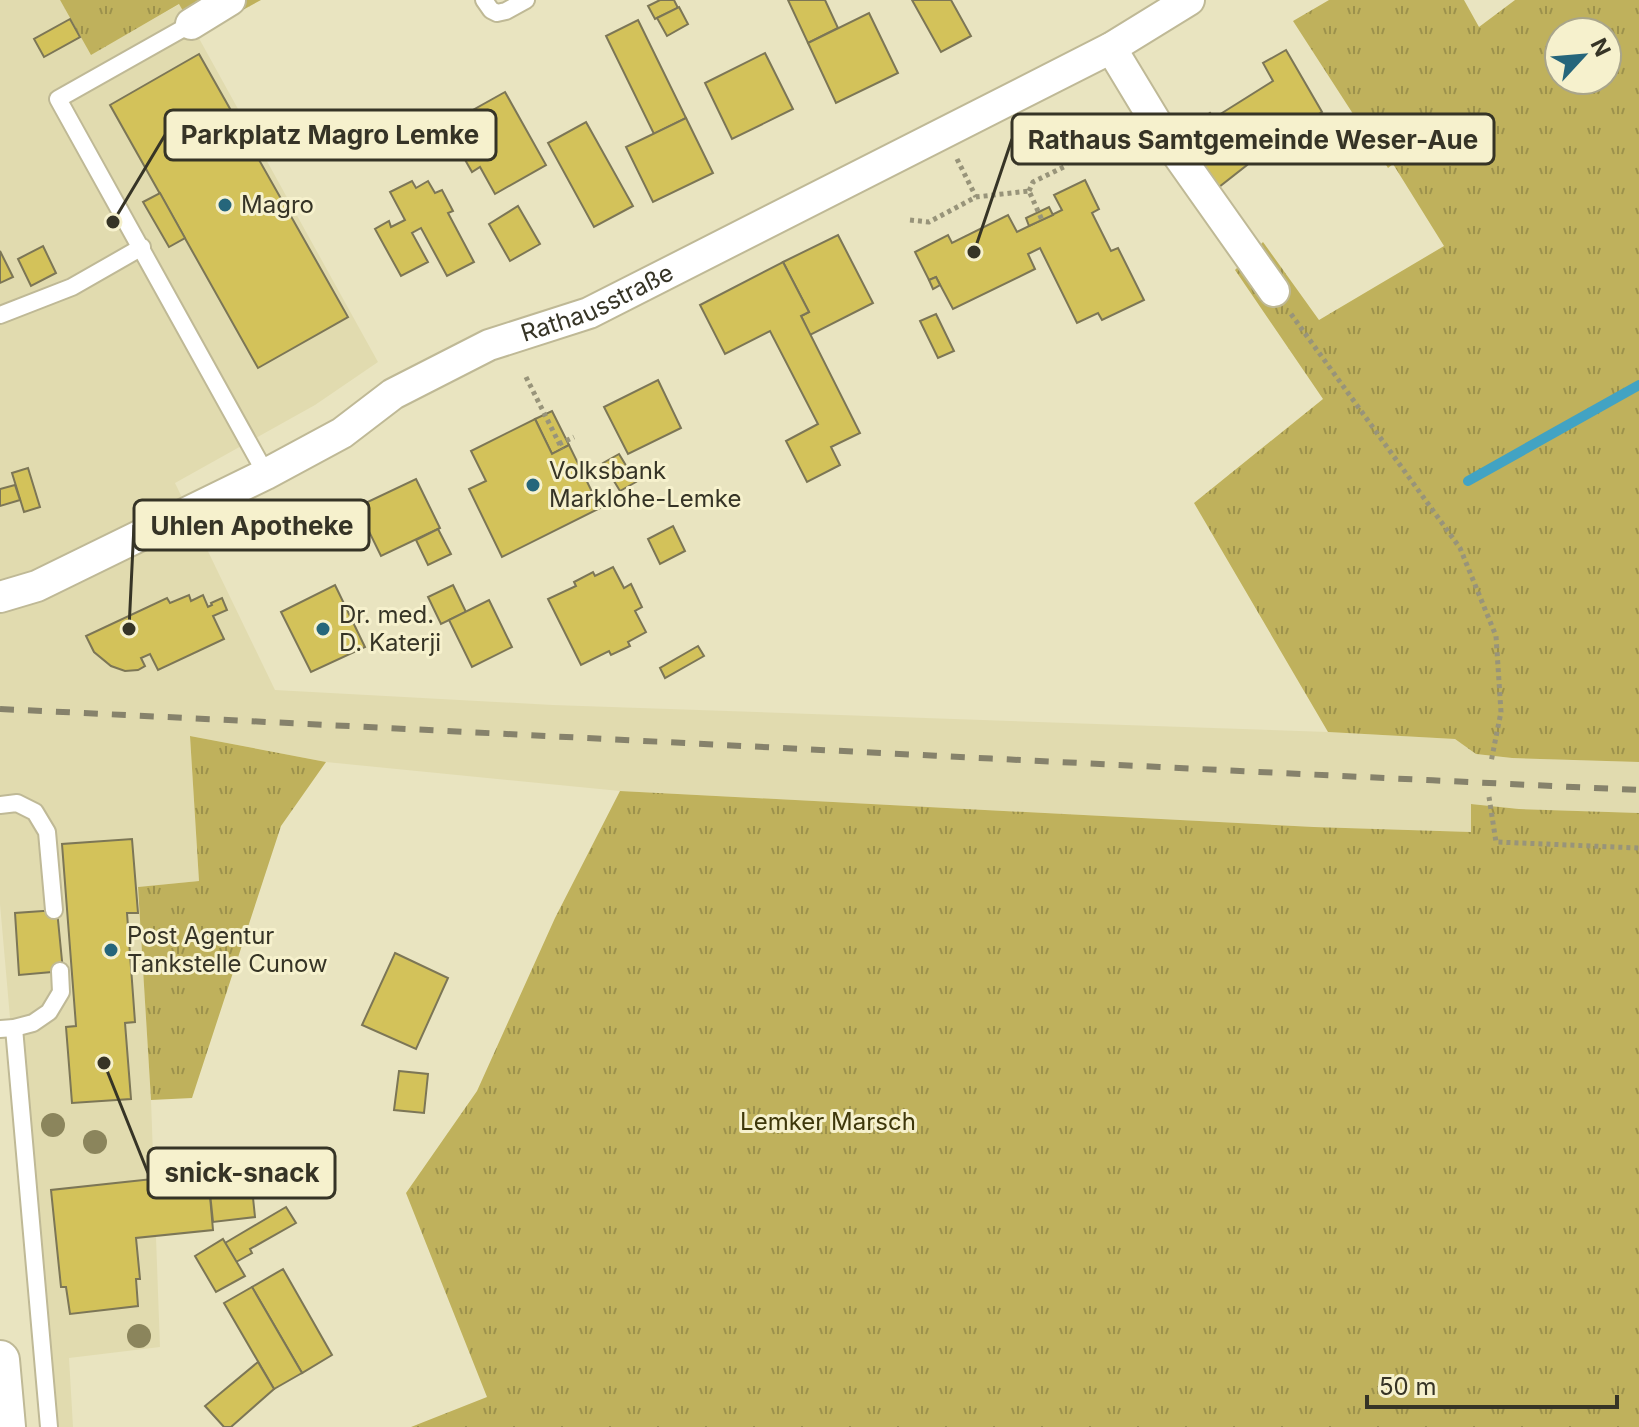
<svg xmlns="http://www.w3.org/2000/svg" width="1639" height="1427" font-family="Inter,sans-serif">
<defs>
<pattern id="grass-tufts" width="24" height="20" patternUnits="userSpaceOnUse" patternTransform="scale(2)"><rect width="24" height="20" fill="#bfb15c"/><path d="M3 7l-1-3M5 7V3M7 7l1-3M15 17l-1-3M17 17v-4M19 17l1-3" fill="none" stroke="#9c914c"/></pattern>
</defs>
<rect width="100%" height="100%" fill="#e9e4c0"/>
<!-- built -->
<polygon fill="#e1dbaf" points="0,0 60,0 91,54 180,4 378,362 315,405 175,483 275,690 553,705 1328,732 1455,739 1476,754 1512,758 1639,762 1639,813 1519,809 1472,804 1472,832 1314,827 620,791 326,762 190,736 199,881 138,887 151,1100 160,1347 69,1358 73,1427 46,1427 0,904"/>
<!-- grass -->
<g fill="url(#grass-tufts)" fill-rule="evenodd">
<polygon points="60,0 261,0 197,35 179,4 91,55"/>
<path d="M1329,0h135l15,27 36,-27h124v762l-127,-4 -36,-4 -21,-15 -127,-7 -134,-229 129,-104 -88,-129 28,-28 56,78 125,-74 -51,-82 -5,4 -95,-147zM1559,32h48v48h-48z"/>
<polygon points="190,736 326,762 281,826 192,1098 151,1100 138,887 199,881"/>
<polygon points="620,791 1314,827 1471,832 1471,804 1519,809 1639,813 1639,1427 411,1427 487,1397 406,1193 477,1091 555,918"/>
</g>
<g fill="none" stroke-linecap="round" stroke-linejoin="round">
<!-- stream -->
<polyline stroke="#42a3c3" stroke-width="10" points="1468,481 1639,385"/>
</g>
<!-- building -->
<g fill="#d3c25a" stroke="#7c7656" stroke-width="2">
<polygon points="660,0 674,0 678,8 655,19 648,6"/>
<polygon points="788,0 825,0 838,28 808,43"/>
<polygon points="912,0 951,0 971,36 941,52"/>
<polygon points="679,7 688,24 667,36 657,18"/>
<polygon points="869,13 898,73 836,103 808,43"/>
<polygon points="70,19 80,37 44,57 34,39"/>
<polygon points="638,20 686,118 654,134 606,36"/>
<polygon points="1286,50 1322,112 1242,159 1247,165 1219,187 1182,134 1210,113 1214,118 1273,81 1263,63"/>
<polygon points="765,53 793,109 732,139 705,83"/>
<polygon points="199,54 348,317 258,368 110,105"/>
<polygon points="505,92 546,165 495,194 480,167 472,172 464,158 472,154 463,137 457,140 448,124"/>
<polygon points="686,118 713,173 653,202 626,147"/>
<polygon points="586,122 633,206 594,227 548,143"/>
<polygon points="1085,180 1099,209 1092,213 1111,251 1118,248 1144,300 1102,320 1098,313 1077,323 1040,248 1028,254 1035,269 953,309 936,277 929,280 915,252 948,235 952,243 1008,215 1017,232 1062,210 1054,195"/>
<polygon points="412,181 416,188 428,181 435,193 442,190 453,211 448,213 474,262 447,276 421,228 412,233 428,262 401,276 375,229 389,221 391,227 405,220 390,192"/>
<polygon points="160,193 185,238 169,247 143,202"/>
<polygon points="518,206 540,244 510,261 489,224"/>
<polygon points="1049,207 1053,215 1029,226 1026,218"/>
<polygon points="838,235 873,303 810,335 801,316 809,312 783,262"/>
<polygon points="43,246 56,273 31,286 18,259"/>
<polygon points="0,251 13,277 0,283"/>
<polygon points="783,262 809,312 801,316 860,433 831,447 840,465 807,482 786,441 818,424 770,331 725,354 700,305"/>
<polygon points="936,277 940,285 933,289 929,280"/>
<polygon points="936,314 954,351 938,358 920,321"/>
<polygon points="658,380 681,428 628,454 604,407"/>
<polygon points="552,411 569,445 552,454 535,419"/>
<polygon points="535,419 552,454 569,445 600,508 502,557 469,489 486,481 471,451"/>
<polygon points="619,454 636,482 620,491 603,463"/>
<polygon points="28,468 40,507 24,512 12,473"/>
<polygon points="416,479 440,528 381,556 357,507"/>
<polygon points="15,485 20,500 0,506 0,489"/>
<polygon points="673,526 685,551 660,564 648,539"/>
<polygon points="438,529 451,554 428,565 416,540"/>
<polygon points="613,567 624,588 631,584 642,607 635,611 646,632 628,642 630,646 611,655 609,651 581,665 548,599 576,586 574,582 593,572 595,576"/>
<polygon points="335,585 365,647 311,672 281,612"/>
<polygon points="453,585 466,612 441,624 428,597"/>
<polygon points="189,595 191,601 203,595 208,607 212,605 211,603 222,598 227,610 213,616 224,639 158,670 150,654 141,658 145,666 138,670 125,671 111,666 94,652 86,636 167,598 170,603"/>
<polygon points="489,600 512,647 472,667 449,620"/>
<polygon points="698,646 704,656 665,678 660,668"/>
<polygon points="132,839 138,913 127,913 135,1022 125,1023 131,1099 72,1103 66,1027 76,1026 62,844"/>
<polygon points="57,910 63,971 19,975 15,913"/>
<polygon points="395,953 448,978 416,1049 362,1025"/>
<polygon points="399,1071 428,1074 424,1113 394,1110"/>
<polygon points="208,1173 213,1230 136,1238 140,1279 136,1279 138,1306 70,1314 66,1287 61,1287 51,1190"/>
<polygon points="252,1188 255,1217 213,1222 210,1193"/>
<polygon points="286,1207 296,1223 250,1249 252,1253 236,1262 225,1243"/>
<polygon points="223,1239 245,1276 216,1292 195,1256"/>
<polygon points="283,1269 332,1355 302,1373 252,1287"/>
<polygon points="252,1287 302,1373 274,1389 224,1303"/>
<polygon points="258,1362 274,1389 231,1427 224,1427 205,1406"/>
</g>
<g fill="none" stroke-linecap="round" stroke-linejoin="round">
<defs>
<g id="service">
<polyline points="484,0 491,10 497,13 506,11 526,0"/>
<polyline points="191,24 58,99 266,474"/>
<polyline points="0,315 72,287 142,247"/>
<polyline points="0,805 17,803 35,812 47,832 54,910"/>
<polyline points="14,1028 49,1427"/>
<polyline points="0,1029 14,1028 33,1023 49,1012 61,992 60,971"/>
</g>
<g id="minor">
<polyline points="191,24 230,0"/>
<polyline points="1111,48 1163,134 1274,291"/>
<path id="s1" d="M0,597l37,-11 229,-112 76,-41 51,-39 96,-49 100,-32 522,-265 78,-48"/>
</g>
<polyline id="tertiary" points="0,1360 6,1427"/>
</defs>
<!-- service casing -->
<use href="#service" stroke="#bfb996" stroke-width="20"/>
<!-- minor casing -->
<use href="#minor" stroke="#bfb996" stroke-width="34"/>
<!-- tertiary casing -->
<use href="#tertiary" stroke="#bfb996" stroke-width="42"/>
<!-- path -->
<g stroke="#98947a" stroke-width="5" stroke-dasharray="4 4" stroke-linecap="butt">
<polyline points="957,159 976,197"/>
<polyline points="1029,191 1033,182 1066,166 1072,147"/>
<polyline points="910,220 929,222 976,197 1029,191 1042,220"/>
<polyline points="1291,314 1460,548 1496,636 1501,712 1491,762"/>
<polyline points="526,377 562,449"/>
<polyline points="559,444 574,437"/>
<polyline points="1489,797 1496,842 1639,848"/>
</g>
<!-- service -->
<use href="#service" stroke="#fff" stroke-width="16"/>
<!-- minor -->
<use href="#minor" stroke="#fff" stroke-width="30"/>
<!-- tertiary -->
<use href="#tertiary" stroke="#fff" stroke-width="38"/>
<!-- rail -->
<path stroke="#86826b" stroke-width="6" stroke-dasharray="14 14" stroke-linecap="butt" d="M0,709c546,26 1093,56 1639,81"/>
</g>
<!-- trees -->
<g fill="#8b855c">
<circle cx="53" cy="1125" r="12"/>
<circle cx="95" cy="1142" r="12"/>
<circle cx="139" cy="1336" r="12"/>
</g>
<!-- markers -->
<g fill="#26667b" stroke="#f6f1cd" stroke-width="3">
<circle cx="225" cy="205" r="8"/>
<circle cx="533" cy="485" r="8"/>
<circle cx="323" cy="629" r="8"/>
<circle cx="111" cy="950" r="8"/>
</g>
<g text-anchor="middle" stroke-width="6" stroke-linejoin="round" paint-order="stroke">
<!-- poi labels -->
<g font-size="24" fill="#363426" stroke="#f6f1cd" text-anchor="start">
<text x="241" y="213">Magro</text>
<text x="549" y="479">Volksbank<tspan x="549" dy="28">Marklohe-Lemke</tspan></text>
<text x="339" y="623">Dr. med.<tspan x="339" dy="28">D. Katerji</tspan></text>
<text x="127" y="944">Post Agentur<tspan x="127" dy="28">Tankstelle Cunow</tspan></text>
</g>
<!-- street labels -->
<g font-size="24" fill="#363426" stroke="#f6f1cd">
<text dy="8" stroke="none"><textPath href="#s1" startOffset="668">Rathausstraße</textPath></text>
</g>
<!-- park labels -->
<g font-size="24" fill="#3e370a" stroke="#f6f1cd">
<text x="828" y="1130">Lemker Marsch</text>
</g>
</g>
<!-- callouts -->
<path fill="none" stroke="#363426" stroke-width="3" d="M113 222L165 135M974 252L1012 139M129 629L134 525M104 1063L148 1173"/>
<g fill="#363426" stroke="#f6f1cd" stroke-width="3">
<circle cx="113" cy="222" r="8"/>
<circle cx="974" cy="252" r="8"/>
<circle cx="129" cy="629" r="8"/>
<circle cx="104" cy="1063" r="8"/>
</g>
<g fill="#f6f1cd" stroke="#363426" stroke-width="3">
<rect x="165" y="110" width="331" height="50" rx="8"/>
<rect x="1012" y="114" width="482" height="50" rx="8"/>
<rect x="134" y="500" width="235" height="50" rx="8"/>
<rect x="148" y="1148" width="187" height="50" rx="8"/>
</g>
<g font-size="26" text-anchor="middle" font-weight="bold" fill="#363426">
<text x="330" y="144">Parkplatz Magro Lemke</text>
<text x="1253" y="149">Rathaus Samtgemeinde Weser-Aue</text>
<text x="252" y="535">Uhlen Apotheke</text>
<text x="242" y="1182">snick-snack</text>
</g>
<!-- north arrow -->
<g transform="translate(1583 56) rotate(64)"><circle r="38" fill="#f6f1cd" stroke="#a9a58a" stroke-width="2"/>
<path d="M0-6L14 30L0 20L-14 30Z" fill="#26667b"/>
<text y="-12" font-size="22" font-weight="bold" text-anchor="middle" fill="#363426">N</text>
</g>
<!-- scale -->
<path d="M1367 1395v12h250v-12" fill="none" stroke="#363426" stroke-width="4"/>
<text x="1379" y="1395" font-size="24" fill="#363426" stroke="#f6f1cd" stroke-width="6" paint-order="stroke">50 m</text>
</svg>
